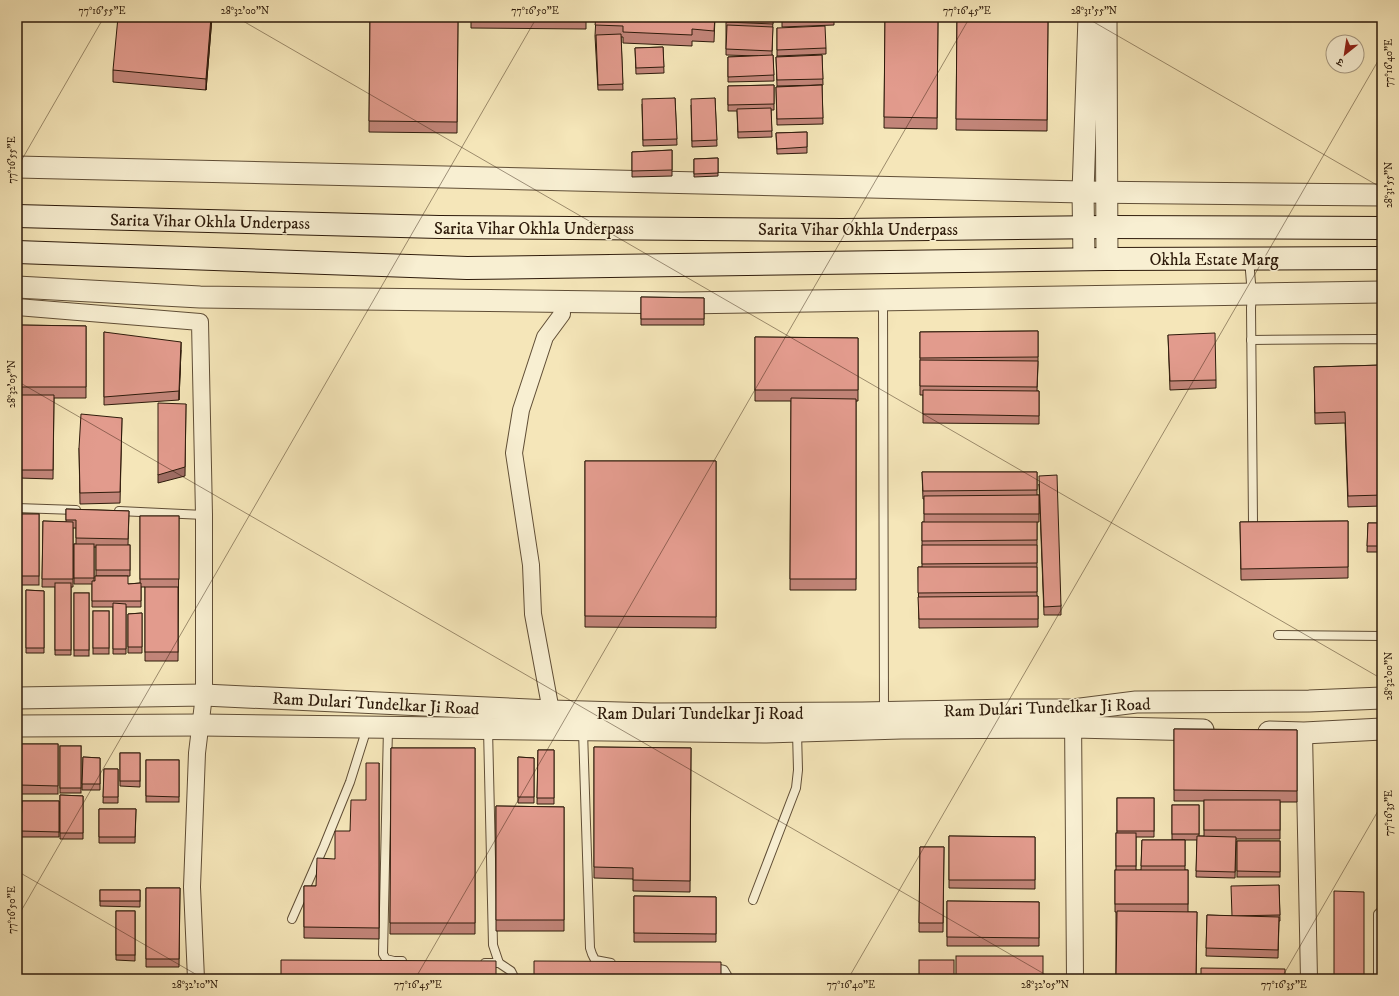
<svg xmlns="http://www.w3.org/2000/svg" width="1399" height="996" font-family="'IM FELL DW Pica','Noto Serif Devanagari',serif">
<rect width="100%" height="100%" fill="#f5e6b9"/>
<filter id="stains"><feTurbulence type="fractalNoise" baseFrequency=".005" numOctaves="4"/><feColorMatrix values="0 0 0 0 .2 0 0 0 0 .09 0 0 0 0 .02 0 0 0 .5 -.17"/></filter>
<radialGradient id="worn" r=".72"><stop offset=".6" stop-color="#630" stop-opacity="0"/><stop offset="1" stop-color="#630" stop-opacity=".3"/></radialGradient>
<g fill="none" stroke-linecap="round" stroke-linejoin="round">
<defs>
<g id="service">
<polyline points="1249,259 1252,295 1251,308 1253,522"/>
<polyline points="883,301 884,712"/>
<polyline points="1251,340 1377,339 1382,341"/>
<polyline points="17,508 76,510"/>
<polyline points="119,511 204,515"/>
<polyline points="1278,635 1382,636"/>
<polyline points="388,728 383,954 386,959 394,961 402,961"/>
<polyline points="488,729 493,945 499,963 511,971 515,979"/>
<polyline points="583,731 590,948 592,954 595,960 611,963"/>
<polyline points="753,900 796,788 798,770 797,732"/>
<polyline points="292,919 324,846 350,782 367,728"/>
<polyline points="485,963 499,963"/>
<polyline points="710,967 724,970 727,975 727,979"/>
<polyline points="1378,979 1378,914 1382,910"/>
</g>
<g id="minor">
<polyline points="17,307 200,322 204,515 204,695 197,753 192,887 196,979"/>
<polyline points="551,711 533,614 531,565 514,453 521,410 545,337 562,314 561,301"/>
<polyline points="1073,715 1075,979"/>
<polyline points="1304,733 1309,979"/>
</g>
<g id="tertiary">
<polyline points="1106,17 1107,259"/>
<polyline points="17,167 1083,192 1382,195"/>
<polyline points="1084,259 1083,192 1089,17"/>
<polyline points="17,287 200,297 682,303 1382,292"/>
<polyline points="17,698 204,695 551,711 654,714 862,713 1012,710 1073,710 1136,702 1309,701 1382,698"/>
<polyline points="17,726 201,725 766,732 901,728 1074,727 1203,730"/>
<polyline points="1269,732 1304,733 1382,729"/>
</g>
<g id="secondary">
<polyline points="17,216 439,227 842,230 1107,227 1382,228"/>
<polyline points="17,252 467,268 1107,259 1382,258"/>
</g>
</defs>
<!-- service casing -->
<use href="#service" stroke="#604e36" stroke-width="10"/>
<!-- minor casing -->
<use href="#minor" stroke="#604e36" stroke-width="18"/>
<!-- tertiary casing -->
<use href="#tertiary" stroke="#604e36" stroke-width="23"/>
<!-- secondary casing -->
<use href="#secondary" stroke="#2e1b0b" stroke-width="24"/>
<!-- service -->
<use href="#service" stroke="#f8efd2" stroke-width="8"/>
<!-- minor -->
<use href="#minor" stroke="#f8efd2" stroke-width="16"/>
<!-- tertiary -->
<use href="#tertiary" stroke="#f8efd2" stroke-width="21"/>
<!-- secondary -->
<use href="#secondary" stroke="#f8efd2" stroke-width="22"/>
</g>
<!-- wall -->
<g fill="#c28579" stroke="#2e1b0b">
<polygon points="212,17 206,90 113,82 113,70"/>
<polygon points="370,17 458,17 457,133 369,132"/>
<polygon points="471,17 586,17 586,29 471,28"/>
<polygon points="596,17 715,17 714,42 692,41 692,46 623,43 623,37 621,37 623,90 598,90 595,36"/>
<polygon points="773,17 772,55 773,55 774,81 728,82 728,57 758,56 726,55 726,22"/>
<polygon points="782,17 834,17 834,25 782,27"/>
<polygon points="885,17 938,17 937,129 884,128"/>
<polygon points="957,17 1048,17 1047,131 956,130"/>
<polygon points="777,28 826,48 826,54 777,56"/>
<polygon points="663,47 664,73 636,74 635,48"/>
<polygon points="822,55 823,85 777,86 776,57"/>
<polygon points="774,85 774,110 771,110 772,137 738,138 737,111 728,111 728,86"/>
<polygon points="822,85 823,124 777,125 776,87"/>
<polygon points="675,98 677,145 643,146 642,104"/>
<polygon points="715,98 717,146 692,147 691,105"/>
<polygon points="807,132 807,153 777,154 776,133"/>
<polygon points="672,150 672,176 632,177 632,152"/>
<polygon points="718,158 718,176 694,177 694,159"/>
<polygon points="641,297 704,298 704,325 641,325"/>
<polygon points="17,325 86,326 86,398 54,398 53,479 19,478 19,398 17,398"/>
<polygon points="1038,331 1038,365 1037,391 1039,391 1039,424 923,423 923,395 920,395 920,332"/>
<polygon points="104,332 181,350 179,400 104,405"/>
<polygon points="1168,335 1216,380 1216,388 1170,390"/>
<polygon points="755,337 858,338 858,401 856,401 856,590 790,590 791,401 755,401"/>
<polygon points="1382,365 1382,506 1348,507 1345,423 1315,424 1314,367"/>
<polygon points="122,418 120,503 80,504 79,448"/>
<polygon points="585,461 716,461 716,628 585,627"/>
<polygon points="922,472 1037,472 1037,495 1039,495 1039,522 1037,522 1037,596 1038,596 1038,627 919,628 918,567 922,567 922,522 924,522 924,499 923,499"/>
<polygon points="1039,484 1061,606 1061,615 1044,615"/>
<polygon points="66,509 129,511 128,545 130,545 130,576 96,576 96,547 94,547 94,581 128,584 140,583 140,516 179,516 178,661 145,661 145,587 141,587 141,607 126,607 126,654 113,654 113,607 92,607 92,584 74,584 74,544 76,544 76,528 73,528 73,587 71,587 71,655 55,655 55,587 42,587 43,521 66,522"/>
<rect x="17" y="514" width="22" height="71"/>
<polygon points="1348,521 1348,578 1241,580 1240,522"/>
<polygon points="1368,523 1382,523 1382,552 1367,552"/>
<polygon points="26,590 44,591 44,653 26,653"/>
<rect x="74" y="593" width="15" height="63"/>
<rect x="93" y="611" width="16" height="43"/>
<polygon points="142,613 142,653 128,653 128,614"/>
<polygon points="1174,729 1297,730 1297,802 1280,802 1280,839 1236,839 1235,878 1196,877 1197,840 1172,840 1172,805 1199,805 1199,836 1204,836 1204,801 1174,801"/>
<rect x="20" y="744" width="38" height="50"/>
<rect x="60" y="746" width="21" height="47"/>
<polygon points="594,747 691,748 690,892 633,891 633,879 594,878"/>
<polygon points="391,748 475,748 475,934 390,934"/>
<polygon points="538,750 554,750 554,804 537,804"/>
<polygon points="17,751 18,751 18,794 19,794 19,836 17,836"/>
<polygon points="120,753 140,753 140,787 120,786"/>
<polygon points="83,757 100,758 100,790 82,790"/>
<polygon points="518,757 534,758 534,803 518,803"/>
<rect x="146" y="760" width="33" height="42"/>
<polygon points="379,763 379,939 304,938 304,886 316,886 335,859 350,831 366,800"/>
<polygon points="104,769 118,769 118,803 103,803"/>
<polygon points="60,795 83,796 83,839 60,839"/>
<polygon points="1117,798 1154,798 1154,837 1136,837 1136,870 1141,870 1142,840 1185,840 1185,870 1188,870 1188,912 1197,912 1196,979 1116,979 1116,912 1115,912 1115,870 1116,870 1116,833 1117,833"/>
<polygon points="22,801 59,801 59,837 21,837"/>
<polygon points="496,806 564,807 564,931 496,931"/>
<polygon points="99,809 136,809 135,843 99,843"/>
<polygon points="949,836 1035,837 1035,889 949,888"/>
<rect x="1237" y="841" width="43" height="36"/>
<polygon points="920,847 944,847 943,932 919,932"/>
<polygon points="1279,885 1280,921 1279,921 1278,958 1206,956 1207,915 1232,916"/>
<polygon points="146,888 180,888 179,967 146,967"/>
<polygon points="100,890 140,890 140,907 100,906"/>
<polygon points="634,896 716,897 716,942 634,942"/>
<polygon points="947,901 1039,902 1039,946 947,946"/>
<polygon points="116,911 135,911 135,961 116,960"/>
</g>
<!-- shaded-wall -->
<g fill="#9e6c63" stroke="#2e1b0b">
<polygon points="211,17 212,17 206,90 206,79"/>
<polygon points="181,342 181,350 179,400 179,391"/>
<polygon points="186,404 185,476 158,483 158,475"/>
</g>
<!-- building -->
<g fill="#e29b8d" stroke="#2e1b0b">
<polygon points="118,17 211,17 206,79 113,70"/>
<polygon points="370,17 458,17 457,122 369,121"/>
<rect x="471" y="17" width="115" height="3"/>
<polygon points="596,17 715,17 714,31 692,29 692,35 623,32 623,26 595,25"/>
<polygon points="726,17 773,17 773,24 726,22"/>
<polygon points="782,17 823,17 782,18"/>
<polygon points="885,17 938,17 937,118 884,117"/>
<polygon points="957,17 1048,17 1047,120 956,119"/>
<polygon points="727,25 773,27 772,51 726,49"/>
<polygon points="825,26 826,48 777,50 777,28"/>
<polygon points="621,34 623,84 598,85 596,35"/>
<polygon points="663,47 664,67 636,68 635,48"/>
<polygon points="773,55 774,75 728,77 728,57"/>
<polygon points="822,55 823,79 777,80 776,57"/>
<polygon points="774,85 774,104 728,105 728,86"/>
<polygon points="822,85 823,118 777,119 776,87"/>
<polygon points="675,98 677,139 643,140 642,99"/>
<polygon points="715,98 717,140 692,141 691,99"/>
<polygon points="771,108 772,131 738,132 737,109"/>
<polygon points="807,132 807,147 777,149 776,133"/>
<polygon points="672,150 672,170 632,171 632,152"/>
<polygon points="718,158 718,173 694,174 694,159"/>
<polygon points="641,297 704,298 704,319 641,319"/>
<polygon points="17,325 86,326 86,387 17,387"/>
<polygon points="1038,331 1038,357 920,358 920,332"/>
<polygon points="104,332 181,342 179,391 104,397"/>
<polygon points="1215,333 1216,380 1170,381 1168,335"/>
<polygon points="755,337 858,338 858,390 755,390"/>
<polygon points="920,360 1038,361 1037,387 920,386"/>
<polygon points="1382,365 1382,495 1348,496 1345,412 1315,413 1314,367"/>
<polygon points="923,390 1039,391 1039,416 923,414"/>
<polygon points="19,395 54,395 53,470 19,470"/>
<polygon points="791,398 856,399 856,579 790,579"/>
<polygon points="158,403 186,404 185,467 158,475"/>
<polygon points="81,414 122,418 120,492 80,493 79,448"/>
<polygon points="585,461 716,461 716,617 585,616"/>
<polygon points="922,472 1037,472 1037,490 923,491"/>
<polygon points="1057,475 1061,606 1044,607 1039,476"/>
<polygon points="1039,495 1039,514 924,514 924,496"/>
<polygon points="66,509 129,511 128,539 76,538 76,520 66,520"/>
<rect x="17" y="514" width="22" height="62"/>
<rect x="140" y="516" width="39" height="63"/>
<polygon points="43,521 73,522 73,579 42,579"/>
<polygon points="1348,521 1348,567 1241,569 1240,522"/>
<polygon points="922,522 1037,522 1037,540 922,541"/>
<polygon points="1368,523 1382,523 1382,546 1367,546"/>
<rect x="74" y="544" width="20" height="34"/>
<rect x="96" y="545" width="34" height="25"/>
<polygon points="922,545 1037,545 1037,563 922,564"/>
<polygon points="918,567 1037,567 1037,592 918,593"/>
<polygon points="95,576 128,576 128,584 141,583 141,601 92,601 92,581 95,581"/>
<rect x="55" y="583" width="16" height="67"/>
<rect x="145" y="587" width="33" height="65"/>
<polygon points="26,590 44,591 44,648 26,648"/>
<rect x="74" y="593" width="15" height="57"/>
<polygon points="1038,596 1038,619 919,619 918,597"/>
<polygon points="113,603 126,604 126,649 113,649"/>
<rect x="93" y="611" width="16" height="37"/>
<polygon points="142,613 142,647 128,647 128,614"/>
<polygon points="1174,729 1297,730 1297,791 1174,790"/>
<polygon points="20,744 58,744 58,786 20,785"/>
<rect x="60" y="746" width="21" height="42"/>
<polygon points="594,747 691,748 690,881 633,880 633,868 594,867"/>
<polygon points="391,748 475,748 475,923 390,923"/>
<polygon points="538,750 554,750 554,798 537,798"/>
<rect x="17" y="751" width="1" height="38"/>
<rect x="120" y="753" width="20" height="28"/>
<polygon points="83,757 100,758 100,784 82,784"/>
<polygon points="518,757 534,758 534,797 518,797"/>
<polygon points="146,760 179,760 179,797 146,796"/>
<polygon points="366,763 379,763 379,928 304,927 304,886 316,886 317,858 335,859 335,831 350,831 351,800 366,800"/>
<polygon points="104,769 118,769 118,797 103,797"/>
<rect x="17" y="794" width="2" height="36"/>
<polygon points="60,795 83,796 83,833 60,833"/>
<rect x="1117" y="798" width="37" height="33"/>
<rect x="1204" y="800" width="76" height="30"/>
<polygon points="22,801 59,801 59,832 21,831"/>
<rect x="1172" y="805" width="27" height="29"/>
<polygon points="496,806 564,807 564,920 496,920"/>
<polygon points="99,809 136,809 135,837 99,837"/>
<rect x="1116" y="833" width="20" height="33"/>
<polygon points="949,836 1035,837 1035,880 949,880"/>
<polygon points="1197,836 1236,837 1235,872 1196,871"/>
<polygon points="1142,840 1185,840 1185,866 1141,866"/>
<polygon points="1237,841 1280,841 1280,872 1237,871"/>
<polygon points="920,847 944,847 943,923 919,923"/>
<rect x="1115" y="870" width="73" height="34"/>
<polygon points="1279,885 1280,915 1232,916 1231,886"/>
<polygon points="146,888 180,888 179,959 146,959"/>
<rect x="100" y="890" width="40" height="11"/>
<polygon points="1334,891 1364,892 1364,979 1334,979"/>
<polygon points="634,896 716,897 716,934 634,933"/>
<polygon points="947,901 1039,902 1039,938 947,937"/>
<rect x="116" y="911" width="19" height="44"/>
<polygon points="1117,911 1197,912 1196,976 1116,975"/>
<polygon points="1381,914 1382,914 1382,968"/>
<polygon points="1207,915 1279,917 1278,950 1206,948"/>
<rect x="956" y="956" width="87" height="23"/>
<polygon points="281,960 496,961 496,979 281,979"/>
<rect x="919" y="960" width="35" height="19"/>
<polygon points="534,961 721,962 721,979 534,979"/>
<polygon points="1201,968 1285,969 1285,979 1201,979"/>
</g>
<!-- ticks -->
<path fill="none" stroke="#2e1b0b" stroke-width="1" stroke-opacity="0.45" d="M236,17l1146,662M1085,17l297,171M17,168l87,-151M17,381l1036,598M17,871l187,108M17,918l520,-901M415,979l555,-962M848,979l534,-925M1281,979l101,-175"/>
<g text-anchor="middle" stroke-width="3" stroke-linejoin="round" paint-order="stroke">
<!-- street labels -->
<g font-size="17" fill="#2e1b0b" stroke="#f8efd2">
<text transform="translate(210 221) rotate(1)" y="6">Sarita Vihar Okhla Underpass</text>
<text x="534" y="234">Sarita Vihar Okhla Underpass</text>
<text x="858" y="235">Sarita Vihar Okhla Underpass</text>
<text x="1214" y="265">Okhla Estate Marg</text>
<text transform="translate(376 703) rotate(3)" y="6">Ram Dulari Tundelkar Ji Road</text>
<text transform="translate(1047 707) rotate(-2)" y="6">Ram Dulari Tundelkar Ji Road</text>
<text x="700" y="719">Ram Dulari Tundelkar Ji Road</text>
</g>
</g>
<!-- margin -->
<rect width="1399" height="996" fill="none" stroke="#f5e6b9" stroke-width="44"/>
<!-- north arrow -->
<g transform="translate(1345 54) rotate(210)"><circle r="19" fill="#f8efd2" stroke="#a79a82"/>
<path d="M0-3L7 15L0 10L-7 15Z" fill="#8f2418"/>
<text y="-6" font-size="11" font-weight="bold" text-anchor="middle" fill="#2e1b0b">उ</text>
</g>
<rect x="22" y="22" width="1355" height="952" fill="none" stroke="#2e1b0b" stroke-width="1.5"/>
<g font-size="10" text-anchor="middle" fill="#2e1b0b">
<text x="102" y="14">77°16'55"E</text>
<text x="245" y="14">28°32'00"N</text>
<text x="535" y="14">77°16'50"E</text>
<text x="967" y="14">77°16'45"E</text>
<text x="1094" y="14">28°31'55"N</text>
<text transform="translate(1388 63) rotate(-90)" y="4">77°16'40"E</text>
<text transform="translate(11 160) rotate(-90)" y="4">77°16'55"E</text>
<text transform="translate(1388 185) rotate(-90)" y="4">28°31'55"N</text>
<text transform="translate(11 384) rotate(-90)" y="4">28°32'05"N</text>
<text transform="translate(1388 676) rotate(-90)" y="4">28°32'00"N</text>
<text transform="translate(1388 813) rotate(-90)" y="4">77°16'35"E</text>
<text transform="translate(11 910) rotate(-90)" y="4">77°16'50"E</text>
<text x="195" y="988">28°32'10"N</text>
<text x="418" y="988">77°16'45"E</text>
<text x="851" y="988">77°16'40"E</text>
<text x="1045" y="988">28°32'05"N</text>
<text x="1284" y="988">77°16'35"E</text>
</g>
<rect width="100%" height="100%" filter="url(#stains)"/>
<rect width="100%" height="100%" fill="url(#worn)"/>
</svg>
